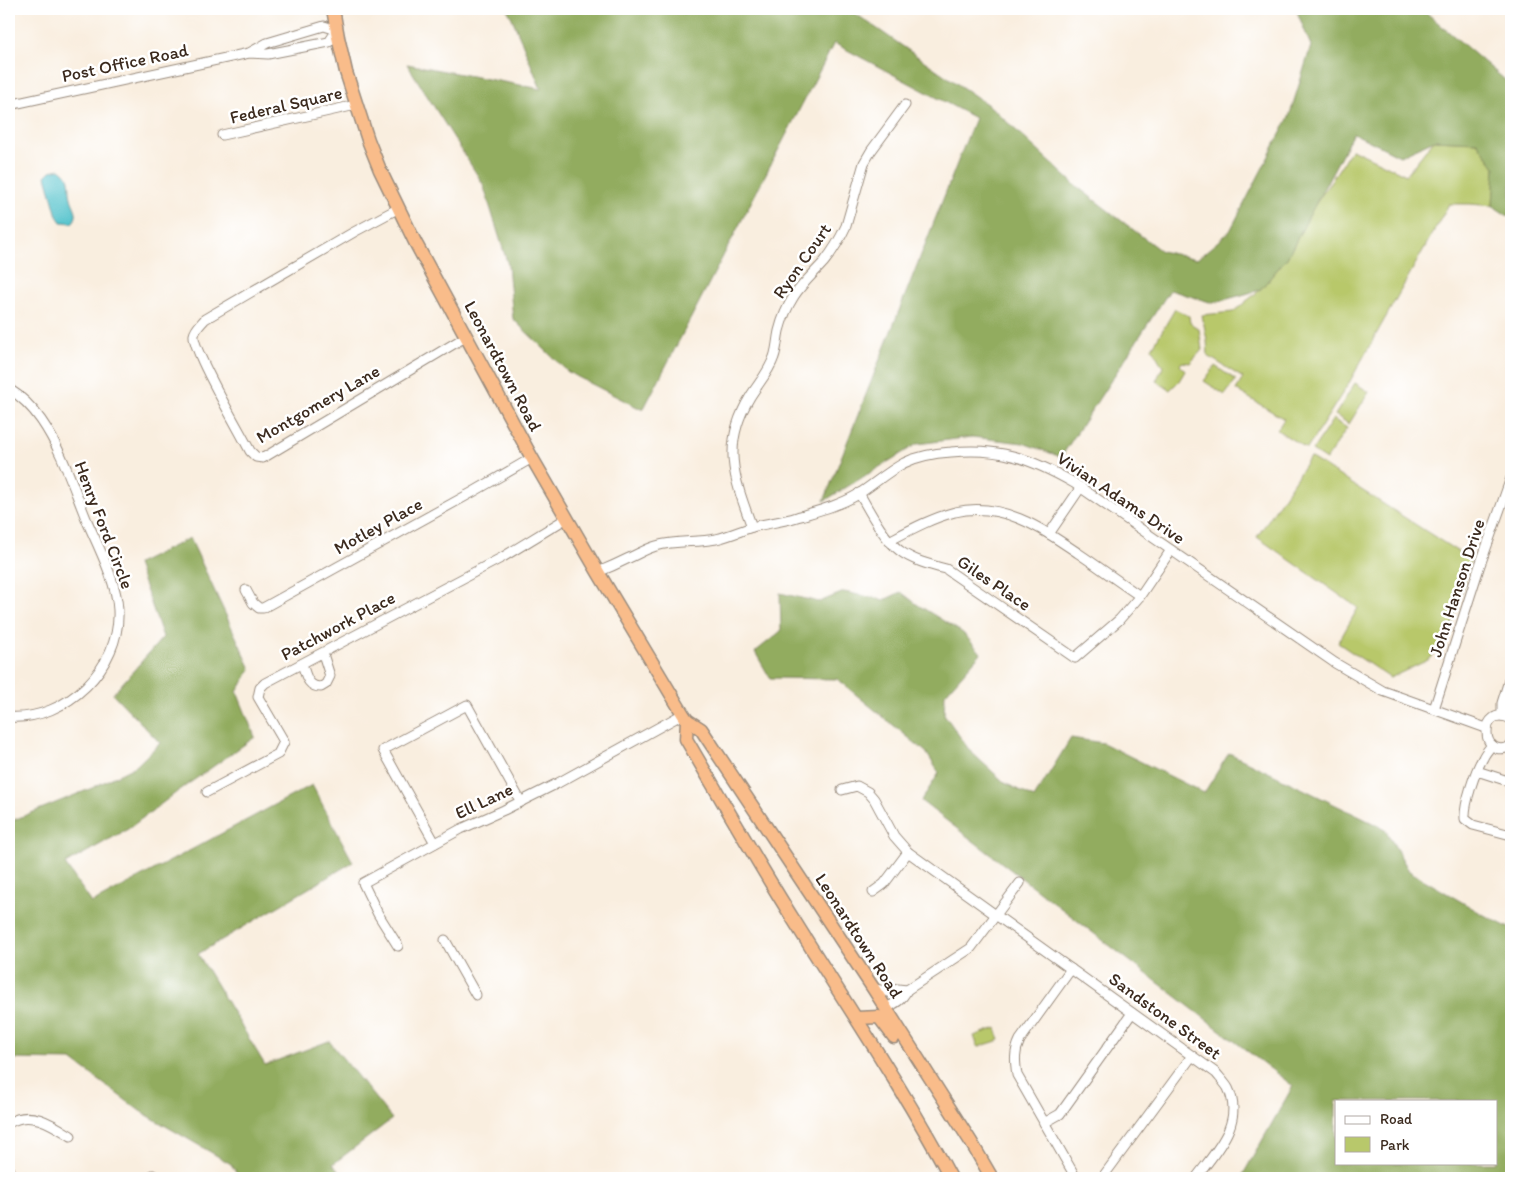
<svg xmlns="http://www.w3.org/2000/svg" width="1520" height="1187" font-family="Itim,sans-serif">
<rect width="100%" height="100%" fill="#fff"/>
<filter id="ink" filterUnits="userSpaceOnUse"><feTurbulence type="fractalNoise" baseFrequency=".02" numOctaves="2"/><feDisplacementMap in="SourceGraphic" scale="10" xChannelSelector="R" yChannelSelector="G"/><feConvolveMatrix kernelMatrix="1 2 1 2 8 2 1 2 1" color-interpolation-filters="sRGB"/></filter>
<filter id="wash" filterUnits="userSpaceOnUse"><feTurbulence type="fractalNoise" baseFrequency=".0096" numOctaves="4" result="noise"/><feDisplacementMap in="SourceGraphic" scale="20" xChannelSelector="R" yChannelSelector="G"/><feGaussianBlur stdDeviation="1.12" result="paint"/><feColorMatrix in="noise" values="0 0 0 0 0 0 0 0 0 0 0 0 0 0 0 0 0 1.4 0 .05"/><feComposite in="paint" operator="in"/></filter>
<g filter="url(#wash)">
<rect width="100%" height="100%" fill="#f9eedf"/>
<!-- green -->
<g fill="#b8c86b" stroke="#7a7944">
<polygon points="1434,140 1477,142 1495,167 1493,206 1470,204 1449,204 1349,383 1307,449 1277,430 1284,419 1236,390 1243,378 1208,356 1207,340 1202,315 1233,312 1260,290 1287,258 1313,208 1352,149 1406,175"/>
<polygon points="1175,309 1189,316 1190,323 1199,329 1202,350 1190,363 1182,362 1180,365 1185,371 1179,381 1170,390 1156,381 1163,367 1152,348"/>
<polygon points="1215,366 1236,380 1225,395 1204,381"/>
<polygon points="1355,383 1369,392 1349,424 1335,415"/>
<polygon points="1333,419 1347,428 1326,460 1312,451"/>
<polygon points="1310,457 1471,560 1447,641 1430,659 1390,678 1338,643 1358,608 1257,537"/>
<polygon points="996,1028 1000,1040 978,1047 974,1036"/>
</g>
<!-- forest -->
<g fill="#92ac5f" stroke="#666b3e" fill-rule="evenodd">
<polygon points="507,9 855,9 853,12 991,107 1075,185 1161,251 1197,259 1230,231 1289,117 1311,46 1296,9 1422,9 1511,85 1511,218 1493,206 1495,167 1477,142 1434,140 1400,156 1353,133 1287,258 1260,290 1213,303 1170,290 1061,457 1023,443 972,437 917,444 824,501 975,118 834,43 643,410 568,372 513,319 508,265 483,184 407,64 541,89 512,18"/>
<polygon points="190,538 251,669 237,692 255,737 177,792 128,829 65,864 92,903 312,785 353,862 198,954 265,1065 329,1041 392,1119 333,1164 344,1178 240,1178 231,1164 140,1111 72,1060 9,1059 9,822 92,788 136,766 160,743 113,694 163,637 137,564"/>
<path d="M844,592l40,8 17,-8 17,13 45,28 18,20 -36,41 -1,20 26,37 35,32 29,15 37,-60 32,5 101,50 25,-40 156,76 24,42 75,44 27,14v249h-270l52,-92 -372,-285 18,-28 -13,-21 -89,-73 -67,-1 -15,-26 26,-21 -1,-38 39,9zM1336,1101h160v62h-160z"/>
</g>
<!-- water -->
<path fill="#55c3cc" stroke="#487675" d="M60,169c13,9 8,16 11,29 2,9 10,16 1,25l-11,-1 -4,-6 -11,-40 5,-5z"/>
</g>
<g filter="url(#ink)">
<g fill="none" stroke-linecap="round" stroke-linejoin="round">
<defs>
<g id="minor">
<polyline points="9,105 249,53 267,43 324,26 337,30 329,42 268,54 249,53"/>
<polyline points="222,135 356,105"/>
<path d="M399,208l-45,24 -149,87c-4,5 -10,10 -11,16 -2,15 47,98 56,116l6,6 7,1 204,-122"/>
<path d="M9,389c13,8 23,18 32,31 21,30 32,67 46,101 11,25 30,62 31,89 3,57 -52,111 -109,107"/>
<path d="M859,493c10,17 24,45 40,57 12,10 31,15 47,19l129,89 44,-38 21,-24 31,-46"/>
<path d="M752,527c-18,-49 -31,-82 -2,-130 8,-13 19,-25 24,-40 3,-8 3,-17 5,-26 3,-12 8,-24 15,-35 8,-12 20,-23 30,-34 9,-11 16,-23 22,-36l18,-63 7,-12 34,-46"/>
<polyline points="1049,534 1081,487"/>
<path d="M889,541c21,-11 43,-23 66,-29 47,-11 86,16 123,41 21,14 41,29 62,43"/>
<path d="M598,572c10,-4 21,-9 31,-14 9,-4 17,-9 27,-12 20,-6 40,-3 60,-7 13,-3 24,-8 36,-12 15,-4 30,-5 45,-10 20,-6 41,-11 60,-22 16,-10 30,-23 47,-32 14,-7 32,-10 47,-11 49,-5 81,7 123,31l261,180 48,28 103,37"/>
<polyline points="246,590 253,603 259,608 263,608 473,492 532,458"/>
<path d="M302,664c4,11 5,23 19,23l5,-3 4,-8 -7,-22"/>
<polyline points="1434,709 1479,568 1511,478"/>
<polyline points="1502,716 1502,703 1511,674"/>
<path d="M1511,719c-32,-17 -32,43 0,27"/>
<path d="M1492,745c-3,4 -7,8 -9,13 -8,13 -19,46 -18,61l8,6 38,10"/>
<polyline points="1477,771 1511,782"/>
<path d="M842,790l15,-4 11,6 6,7 20,37 14,16 308,221c4,5 9,10 12,15 17,35 -13,64 -32,90"/>
<polyline points="207,792 278,754 284,742 282,738 258,697 260,688 265,683 503,557 567,518"/>
<polyline points="435,843 383,750 467,705 521,802"/>
<polyline points="873,892 884,884 908,852"/>
<polyline points="445,940 476,995"/>
<polyline points="398,946 378,914 363,883 461,829 504,810 558,783 683,714"/>
<path d="M1071,969l-51,71c-6,12 -5,22 -3,35l59,103"/>
<polyline points="873,988 888,992 898,989 907,990"/>
<path d="M885,1008c10,-4 17,-8 22,-18l64,-42 49,-65"/>
<path d="M9,1123c21,-14 43,1 62,13"/>
<polyline points="1044,1123 1060,1114 1132,1013"/>
<polyline points="9,1169 11,1178"/>
<polyline points="151,1178 153,1175"/>
<polyline points="1102,1178 1192,1056"/>
</g>
<g id="highway">
<polyline points="333,9 338,37 346,72 368,140 380,170 415,242 532,458 598,572 683,714 687,720 701,729 873,988 971,1142 992,1178"/>
<path d="M687,720l-1,19c36,61 71,123 109,183 53,85 109,168 156,256"/>
<polyline points="857,1018 879,1017 894,1037"/>
</g>
</defs>
<!-- minor casing -->
<use href="#minor" stroke="#9a8c7e" stroke-width="11"/>
<!-- highway casing -->
<use href="#highway" stroke="#9a8c7e" stroke-width="15"/>
<!-- minor -->
<use href="#minor" stroke="#fff" stroke-width="9"/>
<!-- highway -->
<use href="#highway" stroke="#f9bc8a" stroke-width="12"/>
</g>
</g>
<g text-anchor="middle" stroke-width="5" stroke-linejoin="round" paint-order="stroke">
<!-- street labels -->
<g font-size="18" fill="#3b2a1e" stroke="#fff">
<text transform="translate(125 63) rotate(-12)" y="6">Post Office Road</text>
<text transform="translate(286 105) rotate(-13)" y="6">Federal Square</text>
<text transform="translate(802 261) rotate(-55)" y="6">Ryon Court</text>
<text transform="translate(503 366) rotate(62)" y="6">Leonardtown Road</text>
<text transform="translate(318 404) rotate(-30)" y="6">Montgomery Lane</text>
<text transform="translate(1121 498) rotate(34)" y="6">Vivian Adams Drive</text>
<text transform="translate(104 525) rotate(69)" y="6">Henry Ford Circle</text>
<text transform="translate(378 526) rotate(-29)" y="6">Motley Place</text>
<text transform="translate(994 583) rotate(34)" y="6">Giles Place</text>
<text transform="translate(1457 588) rotate(-72)" y="6">John Hanson Drive</text>
<text transform="translate(338 626) rotate(-28)" y="6">Patchwork Place</text>
<text transform="translate(484 801) rotate(-25)" y="6">Ell Lane</text>
<text transform="translate(859 936) rotate(57)" y="6">Leonardtown Road</text>
<text transform="translate(1165 1016) rotate(36)" y="6">Sandstone Street</text>
</g>
</g>
<!-- margin -->
<rect width="1520" height="1187" fill="none" stroke="#fff" stroke-width="30"/>
<!-- legend -->
<rect x="1335" y="1100" width="162" height="65" fill="#ffffff" stroke="#b1aaa5"/>
<rect x="1345" y="1116" width="25" height="8" fill="#ffffff" stroke="#b1aaa5"/>
<text x="1380" y="1124" font-size="15" fill="#3b2a1e">Road</text>
<rect x="1345" y="1137" width="25" height="15" fill="#b8c86b" stroke="#b1aaa5"/>
<text x="1380" y="1150" font-size="15" fill="#3b2a1e">Park</text>
</svg>
